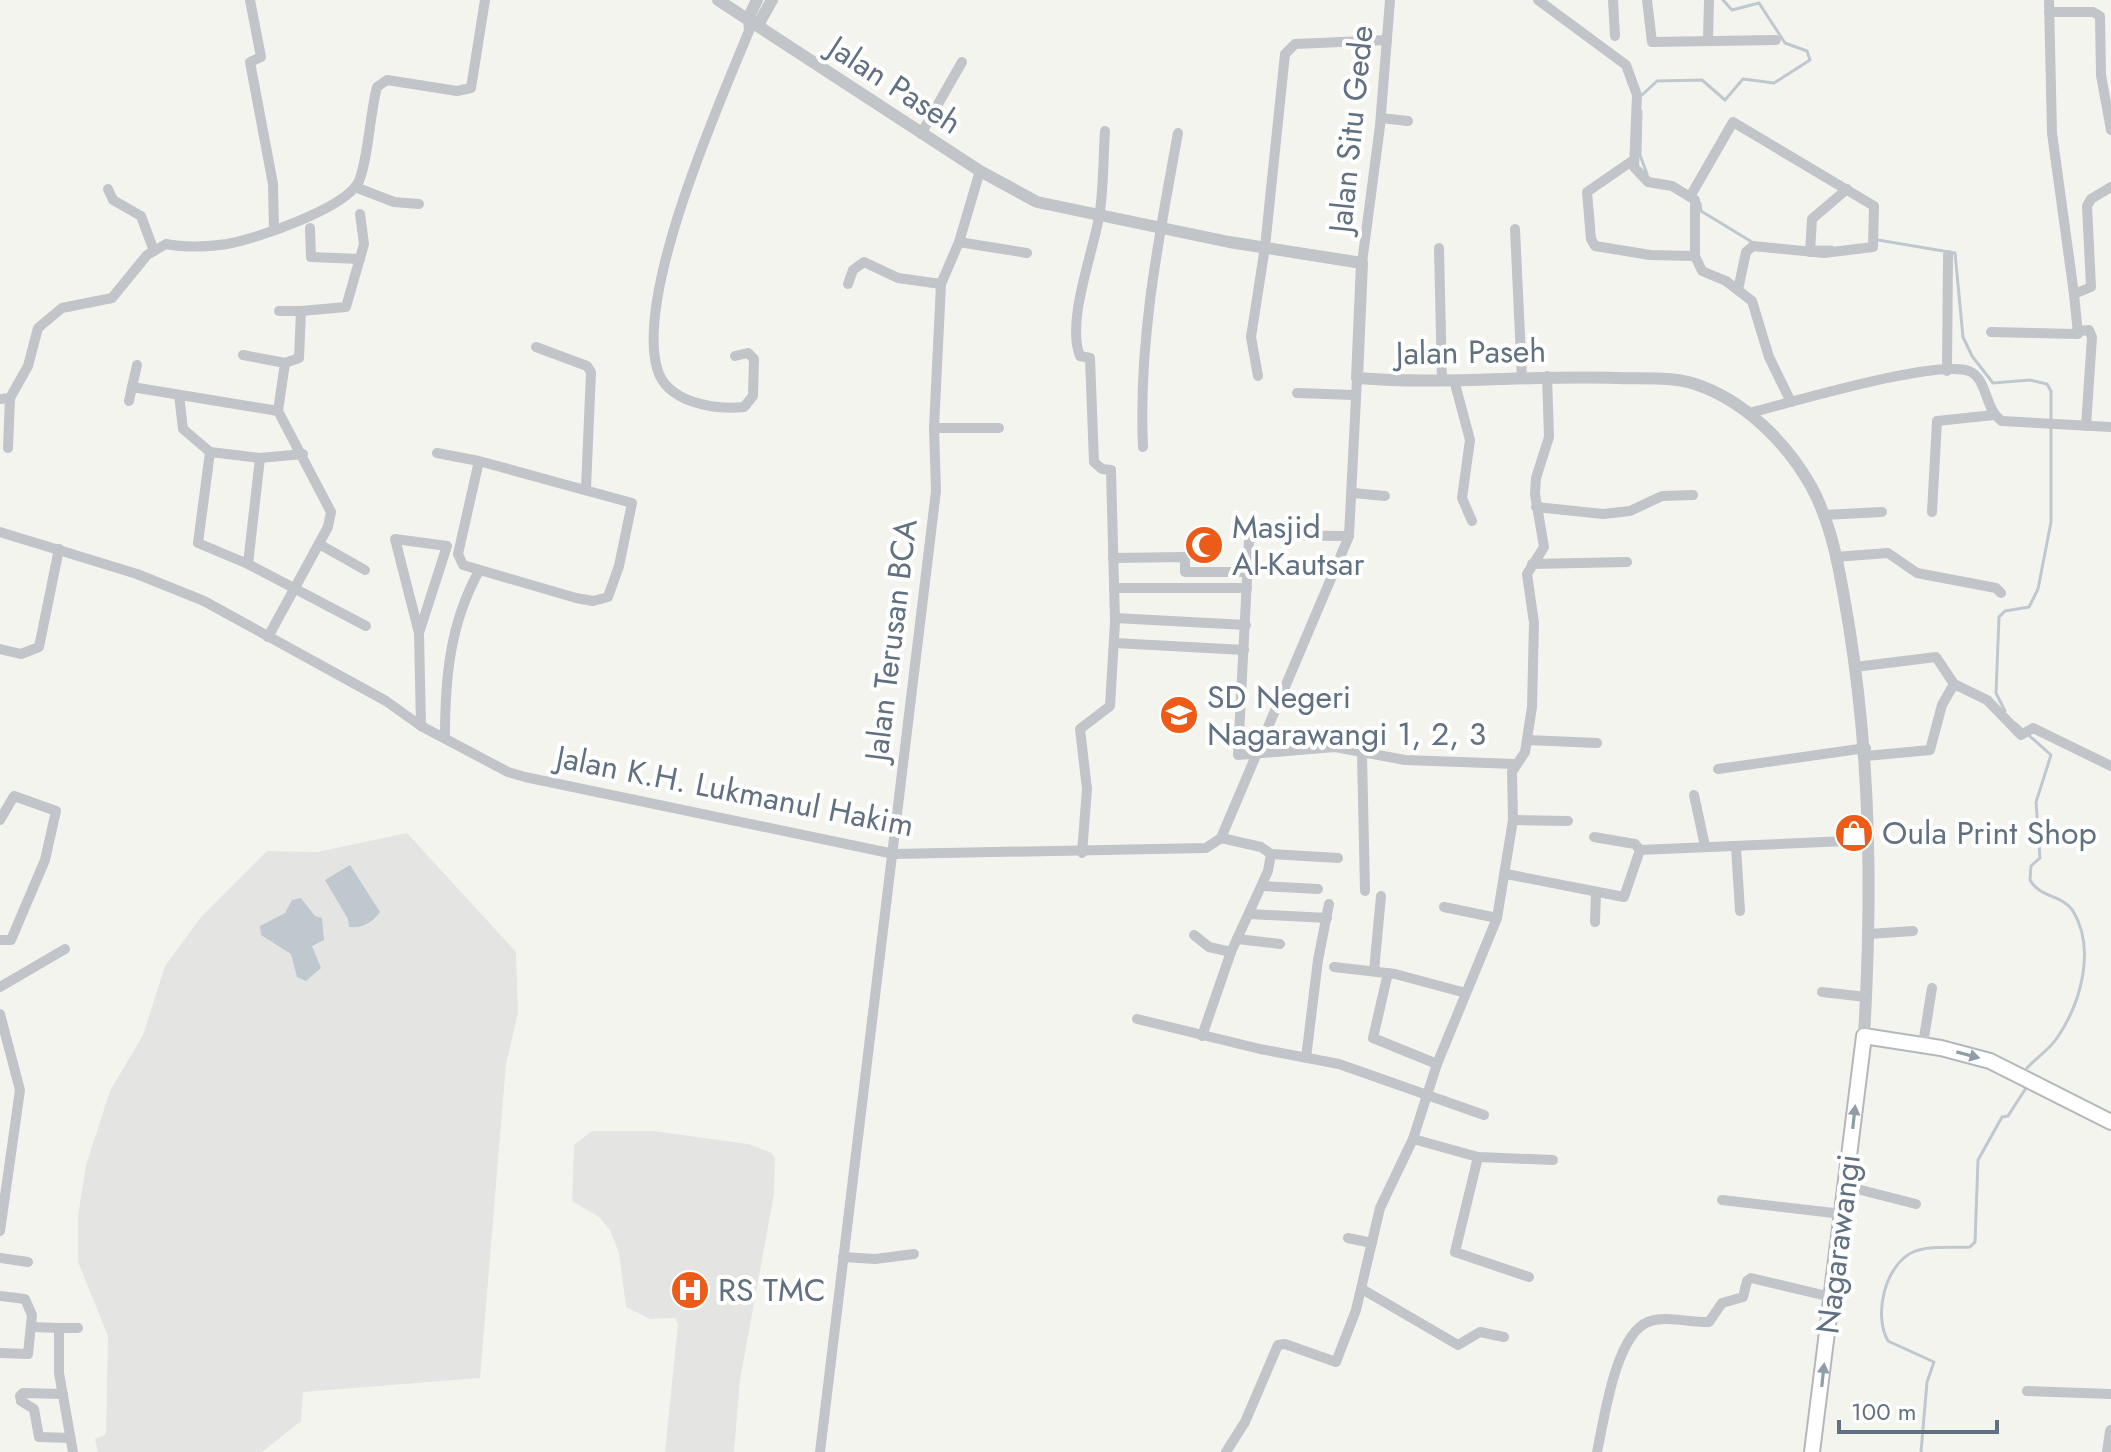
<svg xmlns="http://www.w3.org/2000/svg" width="2111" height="1452" font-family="Jost,sans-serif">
<rect width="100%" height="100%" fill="#f4f4ef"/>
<!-- built -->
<g fill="#e4e5e3">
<polygon points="407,833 516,952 518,1013 506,1064 480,1378 303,1392 301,1421 262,1452 98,1452 95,1439 106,1434 108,1336 78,1262 78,1216 86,1165 110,1091 143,1035 165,966 201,917 267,851 317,852"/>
<polygon points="592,1131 653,1131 748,1144 770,1152 775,1158 774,1194 740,1380 734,1452 665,1452 678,1324 675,1318 650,1319 626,1307 619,1253 610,1230 599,1217 572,1201 574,1145"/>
</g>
<!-- water -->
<g fill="#bec8ce">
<path d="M350,865l30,47c-8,11 -17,16 -31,15l-1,-8 -23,-39z"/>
<polygon points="301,898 315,916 322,918 324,940 312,946 321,968 306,981 297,977 291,954 261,935 260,926 285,913 292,900"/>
</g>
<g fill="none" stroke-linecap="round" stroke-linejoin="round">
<!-- stream -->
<g stroke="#bec8ce" stroke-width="3">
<polyline points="1642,95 1657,81 1702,80 1725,100 1743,79 1774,83 1810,60 1807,51 1785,43 1759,3 1732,10 1723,0"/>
<polyline points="1641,111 1640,155 1647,174"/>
<polyline points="1700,203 1701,211 1752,242"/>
<polyline points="1878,240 1955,253 1963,337 1972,356 1993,383 2030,380 2047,384 2051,391 2051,522 2038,589 2029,607 2005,611 1999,617 1996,693 2005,711"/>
<polyline points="1816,247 1832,247"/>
<path d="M2015,723l36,32 -15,47 4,56 -9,8 -1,14c10,18 33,15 43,31 23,38 8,92 -16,127 -8,12 -20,19 -30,30"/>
<path d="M1921,1452l6,-70 7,-20 -46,-21c-15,-26 -3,-76 25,-89 16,-7 40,-4 57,-5l5,-5 3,-82 24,-43 6,-1 18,-28"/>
</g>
<defs>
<polyline id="secondary" points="1812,1452 1864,1036 1941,1048 1990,1061 2111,1122"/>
</defs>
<!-- secondary casing -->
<use href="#secondary" stroke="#b3b8bd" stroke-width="18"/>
<!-- minor -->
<g stroke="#c1c4c8" stroke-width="10">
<polyline points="250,0 261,57 250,62 273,184 274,230"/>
<polyline points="1538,0 1626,65 1637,95 1634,167 1648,182 1672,186 1695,200 1695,256 1650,255 1595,246 1591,239 1587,192 1632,161"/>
<polyline points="1613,0 1615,36"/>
<polyline points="1647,0 1652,42 1776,40"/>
<polyline points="2049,0 2052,133 2074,294"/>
<polyline points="2049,12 2093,12 2100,16 2101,75 2111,130"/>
<polyline points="1708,40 1709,0"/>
<polyline points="1381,118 1408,121"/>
<polyline points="921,134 962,62"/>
<polyline points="355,187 394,202 419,204"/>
<polyline points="108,189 113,200 141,216 154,251"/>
<polyline points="1691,195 1733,122 1874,206 1873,247 1824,253 1753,246 1746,252 1738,290"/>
<polyline points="310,228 311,257 360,259"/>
<polyline points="1515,229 1522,378"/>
<polyline points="959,242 1027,253"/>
<polyline points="1439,248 1442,381"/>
<polyline points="1810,252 1812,219 1847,189"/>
<polyline points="1695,256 1702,271 1726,281 1752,301 1769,357 1791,402"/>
<polyline points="1362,263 1380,126 1390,0"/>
<polyline points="848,284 853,270 864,262 898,278 941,284"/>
<polyline points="279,311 301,311"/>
<polyline points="2079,331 2089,330 2092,337 2086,426"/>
<polyline points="1991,332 2078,334 2074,294 2091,287 2087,206 2091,199 2111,187"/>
<polyline points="536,347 587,366 591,372 586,488"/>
<polyline points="243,355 285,363 278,411 331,512 328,527 268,637"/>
<path d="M735,356l13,-3 6,6 -1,37 -9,11c-29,3 -78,-4 -87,-39 -21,-76 61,-262 92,-337l-1,-12"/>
<polyline points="285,363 299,358 301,311 346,307 364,244 360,214"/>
<polyline points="1947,371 1948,255"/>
<polyline points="1258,376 1251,337 1265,247 1285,54 1295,44 1387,40"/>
<polyline points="1454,380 1470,440 1462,498 1472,521"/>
<polyline points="132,387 137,365"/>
<polyline points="1297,393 1354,395"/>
<polyline points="179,395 183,429 210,452"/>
<path d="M0,399l10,-1 18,-32 10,-38 24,-20 50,-10 35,-43 19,-11c20,4 40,3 61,0 29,-5 116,-35 131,-61 10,-20 12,-71 19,-96l10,-7 70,11 14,-3 14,-88"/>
<polyline points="129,401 132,387 278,411"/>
<path d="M1749,413c41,-10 186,-54 220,-42 19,8 15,38 33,50l109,6"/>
<polyline points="934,428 999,428"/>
<path d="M1143,447c-5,-106 16,-210 35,-314"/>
<polyline points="8,448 10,398"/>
<polyline points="437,453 479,461 458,554 463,565 576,598 593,601 608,597 619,566 632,503 479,461"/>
<polyline points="303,454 260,458 210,452 198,543 248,564 366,626"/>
<polyline points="1353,493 1385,496"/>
<polyline points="1536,507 1603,514 1630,511 1662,496 1693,495"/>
<polyline points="1932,512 1937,421 1994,415"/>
<polyline points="1823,515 1882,512"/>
<polyline points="0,532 137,574 204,601 386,701 421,726 508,772 525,777 894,854 1206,848 1221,838 1349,536 1357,378"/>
<polyline points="1349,536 1257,535 1249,540 1238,755 1335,747 1405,760 1515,764"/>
<polyline points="319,544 365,570"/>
<polyline points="1835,557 1888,553 1917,573 1996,588 2001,593"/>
<polyline points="1113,558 1185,557 1185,572 1247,572"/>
<polyline points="248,564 260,458"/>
<polyline points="1532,564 1627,562"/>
<polyline points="1114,588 1247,588"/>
<polyline points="1115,618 1246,625"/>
<polyline points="419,633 395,539 447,546 419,633 421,726"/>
<polyline points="1115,643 1244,650"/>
<polyline points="0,649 21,654 39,647 59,549"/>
<polyline points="1855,667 1936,657 1954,684 1987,700 2021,735 2033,728 2111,766"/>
<path d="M445,736c0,-58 5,-113 34,-165"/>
<polyline points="1527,740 1597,743"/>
<polyline points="1362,754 1365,891"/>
<polyline points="1866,756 1930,750 1942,705 1954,684"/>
<polyline points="1718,769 1866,748"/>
<polyline points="1694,795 1705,846"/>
<polyline points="0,820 14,796 56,811 45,860 11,940 0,940"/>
<polyline points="1513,820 1568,821"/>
<polyline points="1594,837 1635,844 1640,850"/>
<polyline points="1221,838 1261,847 1271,854 1338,858"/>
<polyline points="1736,847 1740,911"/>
<path d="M1082,853l5,-64 -7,-60 30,-23 5,-84 -4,-152 -9,-1 -8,-7 -4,-104 -10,-2c-14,-34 13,-103 19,-139 5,-28 4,-58 6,-86"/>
<polyline points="1506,874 1624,897 1640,850 1869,840"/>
<polyline points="1262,886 1318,889"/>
<polyline points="1444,907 1497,918"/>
<polyline points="1249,914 1327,918"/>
<polyline points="1595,922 1596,892"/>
<polyline points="1869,934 1913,931"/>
<polyline points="1194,935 1209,947 1231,952"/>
<polyline points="1237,939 1280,944"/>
<polyline points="1334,967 1395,974 1466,993"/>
<polyline points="1374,971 1381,896"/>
<polyline points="1388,973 1373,1038 1437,1064"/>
<polyline points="0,987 65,949"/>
<polyline points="1822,992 1866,997"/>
<polyline points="0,1014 20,1090 0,1231"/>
<polyline points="1137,1019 1260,1049 1339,1064 1484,1115"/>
<polyline points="1202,1036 1231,952 1268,871 1271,854"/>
<polyline points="1923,1044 1932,988"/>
<polyline points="1306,1058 1318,960 1329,904"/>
<polyline points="1413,1139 1478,1157 1553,1160"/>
<polyline points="1478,1157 1455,1252 1529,1277"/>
<polyline points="1845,1186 1916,1204"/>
<polyline points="1722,1200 1842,1214"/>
<polyline points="1348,1238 1372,1243"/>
<polyline points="843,1257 875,1259 914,1254"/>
<polyline points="0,1258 28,1262"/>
<polyline points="1362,1289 1458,1345 1480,1332 1504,1337"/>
<polyline points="0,1296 25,1299 32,1315 28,1354 0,1353"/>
<polyline points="33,1327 59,1328"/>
<polyline points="2027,1391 2111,1394"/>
<polyline points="63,1394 23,1393 20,1396 21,1401 34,1409 39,1437 70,1438"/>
<polyline points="73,1452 59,1373 59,1328 78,1328"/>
<polyline points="820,1452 936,491 934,428 941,284 959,242 980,171"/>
<polyline points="1226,1452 1245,1422 1278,1345 1285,1344 1336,1362 1356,1310 1380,1208 1413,1139 1437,1064 1497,918 1513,820 1512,772 1525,752 1532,707 1534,623 1527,574 1544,547 1535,494 1536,478 1549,437 1547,376"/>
<path d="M1597,1452c7,-31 18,-117 51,-130 18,-7 42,1 61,0l13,-19 21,-6 4,-16 4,-3 80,19"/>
</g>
<!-- tertiary -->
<g stroke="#c1c4c8" stroke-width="12">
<path d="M718,0l262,171 57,31 192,40 133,21 -5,115c86,7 173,-3 260,0 25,1 55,-2 78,6 49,16 91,58 116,102 23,42 30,94 38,140 22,137 23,272 15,410"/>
<polyline points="748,19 757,0"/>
<polyline points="758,25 772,0"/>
<polyline points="2108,1452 2111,1431"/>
</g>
<!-- secondary -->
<use href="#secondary" stroke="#fff" stroke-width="14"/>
</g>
<!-- one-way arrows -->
<defs><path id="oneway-solid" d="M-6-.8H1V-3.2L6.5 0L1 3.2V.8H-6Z" transform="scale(2)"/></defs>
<g fill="#909ca8">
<use href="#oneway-solid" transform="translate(1968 1055) rotate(15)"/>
<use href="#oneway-solid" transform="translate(1854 1117) rotate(-84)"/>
<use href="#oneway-solid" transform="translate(1823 1375) rotate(-84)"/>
</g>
<!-- icons -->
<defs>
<symbol id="mosque-disc" viewBox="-11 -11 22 22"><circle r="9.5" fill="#ec5b17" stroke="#fff"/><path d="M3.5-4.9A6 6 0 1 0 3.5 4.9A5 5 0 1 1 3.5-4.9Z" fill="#fff"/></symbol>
<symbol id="school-disc" viewBox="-11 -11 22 22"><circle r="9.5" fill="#ec5b17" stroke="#fff"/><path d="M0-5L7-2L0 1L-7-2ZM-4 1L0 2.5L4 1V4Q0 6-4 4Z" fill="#fff"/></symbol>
<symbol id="shop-disc" viewBox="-11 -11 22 22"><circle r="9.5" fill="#ec5b17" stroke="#fff"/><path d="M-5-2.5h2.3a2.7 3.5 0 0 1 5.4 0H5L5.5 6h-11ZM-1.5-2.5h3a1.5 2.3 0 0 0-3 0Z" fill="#fff"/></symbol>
<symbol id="hospital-disc" viewBox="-11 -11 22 22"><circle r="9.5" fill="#ec5b17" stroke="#fff"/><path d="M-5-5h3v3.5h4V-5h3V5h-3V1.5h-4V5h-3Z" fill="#fff"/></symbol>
</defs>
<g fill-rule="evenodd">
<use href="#mosque-disc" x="1182" y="523" width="44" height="44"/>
<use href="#school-disc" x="1157" y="693" width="44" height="44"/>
<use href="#shop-disc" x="1832" y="811" width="44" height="44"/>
<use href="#hospital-disc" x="668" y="1268" width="44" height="44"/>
</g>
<g text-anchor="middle" stroke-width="8" stroke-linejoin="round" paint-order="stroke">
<!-- street labels -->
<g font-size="32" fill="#617182" stroke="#fff">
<text transform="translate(895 85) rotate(33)" y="11">Jalan Paseh</text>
<text transform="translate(1351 129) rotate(-84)" y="11">Jalan Situ Gede</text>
<text transform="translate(1471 352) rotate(-1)" y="11">Jalan Paseh</text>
<text transform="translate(891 640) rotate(-83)" y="11">Jalan Terusan BCA</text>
<text transform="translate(735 791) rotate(11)" y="11">Jalan K.H. Lukmanul Hakim</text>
<text transform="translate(1838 1244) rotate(-83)" y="11">Nagarawangi</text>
</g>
<!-- poi labels -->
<g font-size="32" fill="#617182" stroke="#fff" text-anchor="start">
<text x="1232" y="538">Masjid<tspan x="1232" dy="37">Al-Kautsar</tspan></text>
<text x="1207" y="708">SD Negeri<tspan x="1207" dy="37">Nagarawangi 1, 2, 3</tspan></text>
<text x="1882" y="844">Oula Print Shop</text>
<text x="718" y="1301">RS TMC</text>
</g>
</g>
<!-- scale -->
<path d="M1839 1420v12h158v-12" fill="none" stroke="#617182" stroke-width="4"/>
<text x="1851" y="1420" font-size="24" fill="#617182" stroke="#ffffff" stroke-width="6" paint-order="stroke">100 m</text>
</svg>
